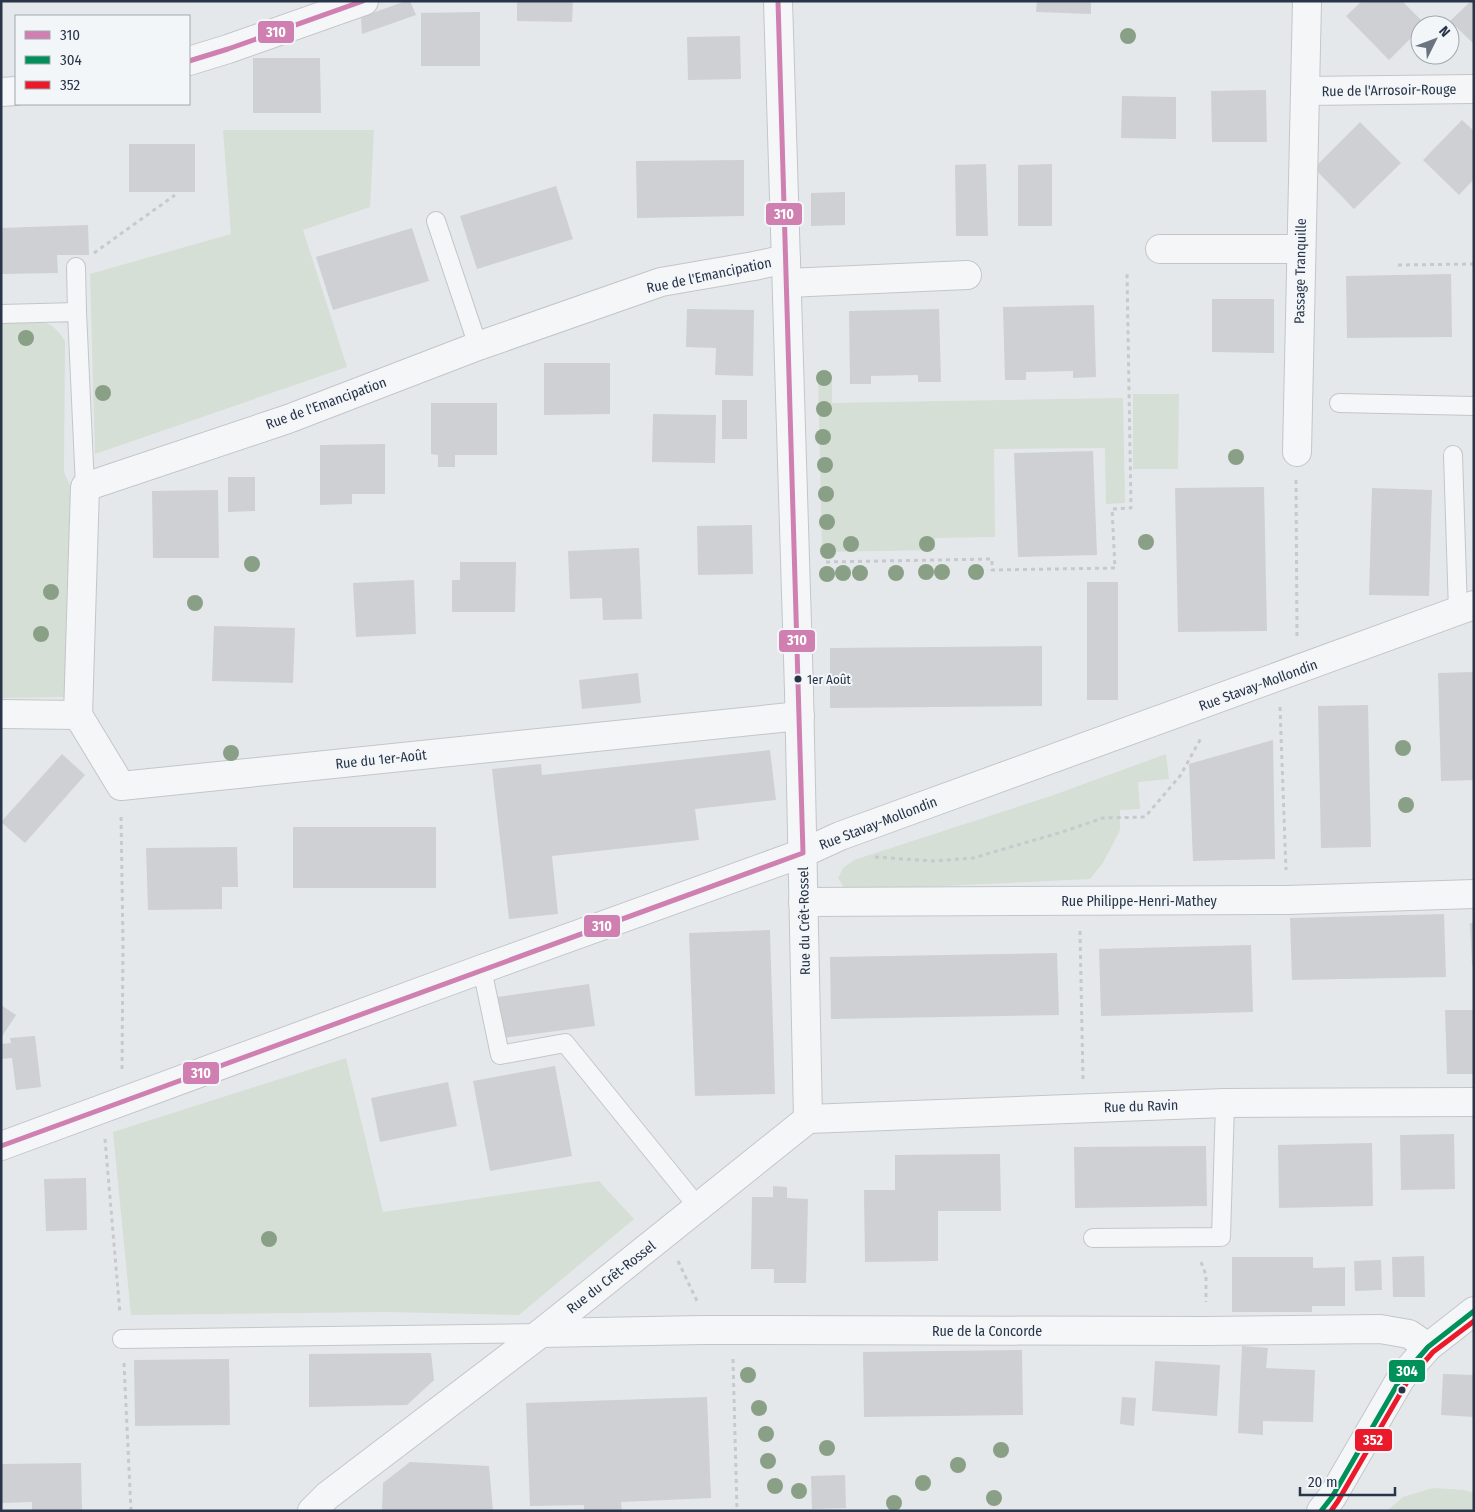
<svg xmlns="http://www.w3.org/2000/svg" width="1475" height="1512" font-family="'Fira Sans Condensed',sans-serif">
<rect width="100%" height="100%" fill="#e5e8eb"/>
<!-- green -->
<g fill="#d5dfd5">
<polygon points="223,130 374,130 370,207 303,230 347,367 95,454 90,274 231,234"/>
<path d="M1,321c29,0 47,-8 64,20l-1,131 10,22 -7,203 -66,1z"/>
<polygon points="818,376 832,376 832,403 1123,398 1125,503 1106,504 1105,448 994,449 995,537 935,538 935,550 822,552"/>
<polygon points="1133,394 1179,394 1178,469 1133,469"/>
<polygon points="1166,754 1169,779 1138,782 1140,809 1120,810 1120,830 1103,863 1090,879 857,890 845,889 838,878 843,868 854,860 1051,796"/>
<polygon points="346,1058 383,1212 599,1181 634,1219 519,1315 387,1312 131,1315 113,1132"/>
<polygon points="1433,1488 1464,1490 1474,1493 1474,1511 1387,1511 1403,1497"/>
</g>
<!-- building -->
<g fill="#ced0d3">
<polygon points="406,1 410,1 416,15 362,34 361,17"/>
<polygon points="517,1 573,1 572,22 517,21"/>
<polygon points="1037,1 1091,1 1091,14 1036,12"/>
<polygon points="1362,1 1402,1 1426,25 1420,25 1420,29 1389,60 1346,16"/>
<polygon points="1471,1 1474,1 1474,44 1450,21"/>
<polygon points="480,12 480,66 421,66 421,13"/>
<polygon points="740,36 741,79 688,80 687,37"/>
<polygon points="253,58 320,58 321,113 253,113"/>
<polygon points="1266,90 1267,142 1212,142 1211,91"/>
<polygon points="1122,96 1176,97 1176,139 1121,138"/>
<polygon points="1462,120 1474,131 1474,179 1459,195 1423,160"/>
<polygon points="1360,122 1401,163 1354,209 1314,168"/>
<rect x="129" y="144" width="66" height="48"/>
<polygon points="744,160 744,216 637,218 636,161"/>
<polygon points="986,164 988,236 956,236 955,165"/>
<polygon points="1052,164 1052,226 1018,226 1018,165"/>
<polygon points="556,186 573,239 477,269 460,216"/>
<polygon points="845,192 845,225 811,226 811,193"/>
<polygon points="88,225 89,255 57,255 58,273 1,274 1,228"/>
<polygon points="412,228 429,281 333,310 316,257"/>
<polygon points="1451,274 1452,337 1347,338 1346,276"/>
<polygon points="1212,299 1274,299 1274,353 1212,352"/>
<polygon points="1094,305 1096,377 1073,378 1073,371 1026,372 1026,380 1005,380 1003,307"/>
<polygon points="687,309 754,310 753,376 715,375 716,348 686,347"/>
<polygon points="939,309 941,382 918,382 918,375 871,376 871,384 850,384 849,311"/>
<polygon points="544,363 610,363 610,414 544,415"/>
<rect x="722" y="400" width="25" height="39"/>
<polygon points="431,403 497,403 497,455 455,455 455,467 438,467 438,455 431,454"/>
<polygon points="653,414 716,415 715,463 652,462"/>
<polygon points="385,444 385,494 352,494 352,504 320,505 320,445"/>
<polygon points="1093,451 1097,555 1018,557 1014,453"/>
<polygon points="228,477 255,477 255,511 228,512"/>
<polygon points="1264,487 1267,631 1178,632 1175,488"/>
<polygon points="1372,488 1432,490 1429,596 1369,595"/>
<polygon points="218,490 219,558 153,558 152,491"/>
<polygon points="752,525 753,574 698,575 697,526"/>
<polygon points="639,548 642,619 603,620 602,598 570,599 568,551"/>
<polygon points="460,562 516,562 515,612 452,612 452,580 460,580"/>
<polygon points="414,580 416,634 356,637 353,583"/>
<rect x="1087" y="582" width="31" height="118"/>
<polygon points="214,626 295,628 293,683 212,681"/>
<polygon points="1042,646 1042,706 830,708 830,648"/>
<polygon points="1474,672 1474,780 1441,781 1438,673"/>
<polygon points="638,673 641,703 582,709 579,680"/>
<polygon points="1368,705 1371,847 1321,848 1318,706"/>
<polygon points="1273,740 1275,859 1193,861 1189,764"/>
<polygon points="770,750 776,800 695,809 699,840 552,856 558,914 509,919 492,769 541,764 542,775"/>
<polygon points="62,754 85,775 25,843 1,822"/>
<rect x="293" y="827" width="143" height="61"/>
<polygon points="237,847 238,887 222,887 222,909 148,910 146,848"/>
<polygon points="1444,914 1446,977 1292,980 1290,918"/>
<polygon points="1470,923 1474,923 1474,965 1472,965"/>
<polygon points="770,930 775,1094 695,1096 689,933"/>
<polygon points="1251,945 1253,1012 1101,1016 1099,949"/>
<polygon points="1057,953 1059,1015 831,1019 830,957"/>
<polygon points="589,984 595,1026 503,1038 497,997"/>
<polygon points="1,1005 16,1015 1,1038"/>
<polygon points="1445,1010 1474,1010 1474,1074 1447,1074"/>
<polygon points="35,1036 41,1087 16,1090 12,1058 1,1059 1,1044 11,1043 10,1038"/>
<polygon points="555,1066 572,1156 490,1171 473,1081"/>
<polygon points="448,1082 457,1126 380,1142 371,1098"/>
<polygon points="1454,1134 1455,1189 1401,1190 1400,1135"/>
<polygon points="1372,1143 1373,1206 1279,1208 1278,1145"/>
<polygon points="1206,1146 1207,1206 1075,1208 1074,1147"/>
<polygon points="1000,1154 1001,1211 938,1211 938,1261 865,1262 864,1190 895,1190 895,1155"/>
<polygon points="86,1178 87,1230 46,1231 44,1179"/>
<polygon points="773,1186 787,1187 787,1198 808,1199 806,1283 774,1283 774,1269 751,1269 752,1197 773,1197"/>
<polygon points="1424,1256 1425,1297 1393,1297 1392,1257"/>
<polygon points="1232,1257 1313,1257 1313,1268 1345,1267 1345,1306 1312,1306 1312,1312 1232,1312"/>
<polygon points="1381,1260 1382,1290 1355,1291 1354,1261"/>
<polygon points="1242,1346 1268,1348 1266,1368 1315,1370 1313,1422 1263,1421 1263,1435 1238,1433"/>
<polygon points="1022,1350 1023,1415 864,1417 863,1352"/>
<polygon points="431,1353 434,1380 407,1405 309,1407 309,1354"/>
<polygon points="229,1359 230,1425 135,1426 134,1360"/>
<polygon points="1155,1361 1220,1365 1217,1416 1152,1411"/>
<polygon points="1443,1374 1474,1375 1474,1417 1441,1415"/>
<polygon points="707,1397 711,1498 621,1502 622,1511 584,1511 584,1505 530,1506 526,1403"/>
<polygon points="1122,1397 1136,1398 1134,1426 1120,1424"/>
<polygon points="410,1462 489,1466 493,1511 382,1511 383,1483"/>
<polygon points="81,1463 82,1511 32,1511 32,1502 1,1503 1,1464"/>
<polygon points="845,1475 846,1508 812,1509 811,1476"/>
</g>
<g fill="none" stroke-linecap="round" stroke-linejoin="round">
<defs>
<g id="lane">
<polyline points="436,221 478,346"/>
<polyline points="76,267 77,312"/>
<polyline points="1,314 77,312 85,487"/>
<polyline points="1339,403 1474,406"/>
<polyline points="1453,455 1458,611"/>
<polyline points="482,969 500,1055 565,1043 698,1207"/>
<polyline points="1093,1238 1221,1237 1225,1103"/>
<polyline points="122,1339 541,1333"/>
</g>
<g id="street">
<polyline points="189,61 228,49 364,1"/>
<polyline points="1305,91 1474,89"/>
<polyline points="1,92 16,91"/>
<polyline points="1160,249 1300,249"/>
<polyline points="787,283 967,275"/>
<polyline points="1297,452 1307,1"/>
<polyline points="1,714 78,715 121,786 800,716"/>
<polyline points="78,715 85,487 288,419 478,346 661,282 754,266 786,259"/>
<polyline points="803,902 1287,900 1474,894"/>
<polyline points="808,1119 1225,1103 1474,1102"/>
<polyline points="1,1146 482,969 803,853 840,836 1474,605"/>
<polyline points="541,1333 703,1330 1206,1331 1380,1329 1409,1334 1428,1347"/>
<polyline points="312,1511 327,1496 541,1333 808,1119 799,691 778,1"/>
<polyline points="1321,1511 1332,1497 1401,1378 1428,1347 1474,1311"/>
</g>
</defs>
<!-- lane casing -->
<use href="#lane" stroke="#c3c6c9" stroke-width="20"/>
<!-- street casing -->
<use href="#street" stroke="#c3c6c9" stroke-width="30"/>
<!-- path -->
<g stroke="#c6c9cd" stroke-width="3" stroke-dasharray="4 4" stroke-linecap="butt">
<polyline points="94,253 175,195"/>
<polyline points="1398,265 1474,264"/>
<polyline points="1296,480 1297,637"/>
<polyline points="826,562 992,559 992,570 1115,568 1112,509 1131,508 1127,272"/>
<polyline points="1280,707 1286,870"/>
<polyline points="121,817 123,944 122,1070"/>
<polyline points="875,857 933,861 973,858 1062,832 1103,818 1145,817 1180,776 1201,738"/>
<polyline points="1080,931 1083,1080"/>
<polyline points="105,1139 120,1314"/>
<polyline points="678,1261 697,1301"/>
<polyline points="1201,1262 1206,1275 1206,1302"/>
<polyline points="733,1359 737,1511"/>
<polyline points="124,1363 131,1511"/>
</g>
<!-- lane -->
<use href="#lane" stroke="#f5f6f7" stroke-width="18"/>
<!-- street -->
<use href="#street" stroke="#f5f6f7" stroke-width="28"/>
<defs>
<g id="bus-1">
<polyline points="189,61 228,49 363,1"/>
<polyline points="1,1146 803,853 778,1"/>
</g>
<polyline id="bus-2" points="1321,1511 1332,1497 1401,1378 1428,1347 1474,1311"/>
<polyline id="bus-3" points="1331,1511 1338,1501 1407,1382 1433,1352 1474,1321"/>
</defs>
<!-- bus-1 casing -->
<use href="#bus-1" stroke="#f3f6f9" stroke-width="9"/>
<!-- bus-2 casing -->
<use href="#bus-2" stroke="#f3f6f9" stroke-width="9"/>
<!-- bus-3 casing -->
<use href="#bus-3" stroke="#f3f6f9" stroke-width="9"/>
<!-- bus-1 -->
<use href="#bus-1" stroke="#d080b0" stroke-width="5"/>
<!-- bus-2 -->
<use href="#bus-2" stroke="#00905a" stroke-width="5"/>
<!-- bus-3 -->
<use href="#bus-3" stroke="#ea1a2a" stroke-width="5"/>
</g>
<!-- trees -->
<g fill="#89a086">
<circle cx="1128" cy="36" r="8"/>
<circle cx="26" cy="338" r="8"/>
<circle cx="824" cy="378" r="8"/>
<circle cx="103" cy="393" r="8"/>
<circle cx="824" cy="409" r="8"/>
<circle cx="823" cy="437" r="8"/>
<circle cx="1236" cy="457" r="8"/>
<circle cx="825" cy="465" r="8"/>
<circle cx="826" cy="494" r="8"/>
<circle cx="827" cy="522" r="8"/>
<circle cx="1146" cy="542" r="8"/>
<circle cx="851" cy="544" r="8"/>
<circle cx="927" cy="544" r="8"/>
<circle cx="828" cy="551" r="8"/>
<circle cx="252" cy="564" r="8"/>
<circle cx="926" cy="572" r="8"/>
<circle cx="942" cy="572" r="8"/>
<circle cx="976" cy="572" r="8"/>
<circle cx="843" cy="573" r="8"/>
<circle cx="860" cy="573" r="8"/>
<circle cx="896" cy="573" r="8"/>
<circle cx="827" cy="574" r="8"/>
<circle cx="51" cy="592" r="8"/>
<circle cx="195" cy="603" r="8"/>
<circle cx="41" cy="634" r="8"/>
<circle cx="1403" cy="748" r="8"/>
<circle cx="231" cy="753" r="8"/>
<circle cx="1406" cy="805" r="8"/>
<circle cx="269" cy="1239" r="8"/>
<circle cx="748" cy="1375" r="8"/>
<circle cx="759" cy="1408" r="8"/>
<circle cx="766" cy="1434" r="8"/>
<circle cx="827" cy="1448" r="8"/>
<circle cx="1001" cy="1450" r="8"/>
<circle cx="768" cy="1461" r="8"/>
<circle cx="958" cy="1465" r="8"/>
<circle cx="923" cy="1483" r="8"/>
<circle cx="775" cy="1486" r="8"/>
<circle cx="799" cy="1491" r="8"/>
<circle cx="994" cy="1498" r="8"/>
<circle cx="894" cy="1503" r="8"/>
</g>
<!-- markers -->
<g fill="#283447" stroke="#f3f6f9" stroke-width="2">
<circle cx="798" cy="679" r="4.5"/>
<circle cx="1402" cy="1390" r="4.5"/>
</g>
<g text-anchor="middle" stroke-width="4" stroke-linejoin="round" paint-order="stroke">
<!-- bus labels -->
<g font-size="13" fill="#283447" stroke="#f3f6f9" text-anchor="start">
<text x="807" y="684">1er Août</text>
</g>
<!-- street labels -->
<g font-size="14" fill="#283447" stroke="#f3f6f9">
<text transform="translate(1389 90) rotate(-1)" y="5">Rue de l'Arrosoir-Rouge</text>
<text transform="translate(1300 271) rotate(-89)" y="5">Passage Tranquille</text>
<text transform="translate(709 275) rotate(-12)" y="5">Rue de l'Emancipation</text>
<text transform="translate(326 403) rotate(-20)" y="5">Rue de l'Emancipation</text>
<text transform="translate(1258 685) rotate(-20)" y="5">Rue Stavay-Mollondin</text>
<text transform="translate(381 759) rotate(-6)" y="5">Rue du 1er-Août</text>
<text transform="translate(878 823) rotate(-21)" y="5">Rue Stavay-Mollondin</text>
<text x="1139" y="906">Rue Philippe-Henri-Mathey</text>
<text transform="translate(804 921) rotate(-91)" y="5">Rue du Crêt-Rossel</text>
<text transform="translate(1141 1106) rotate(-2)" y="5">Rue du Ravin</text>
<text transform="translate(611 1277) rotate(-38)" y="5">Rue du Crêt-Rossel</text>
<text x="987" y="1336">Rue de la Concorde</text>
</g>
</g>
<g stroke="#f3f6f9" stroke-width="2">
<rect x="257" y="20" width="38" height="24" rx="5" fill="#d080b0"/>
<rect x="765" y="202" width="38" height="24" rx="5" fill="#d080b0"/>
<rect x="778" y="629" width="38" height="24" rx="5" fill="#d080b0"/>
<rect x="583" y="914" width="38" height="24" rx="5" fill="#d080b0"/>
<rect x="182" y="1061" width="38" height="24" rx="5" fill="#d080b0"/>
<rect x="1388" y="1359" width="38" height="24" rx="5" fill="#00905a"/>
<rect x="1354" y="1428" width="39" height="24" rx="5" fill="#ea1a2a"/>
</g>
<g font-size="14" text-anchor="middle" font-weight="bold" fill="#fff">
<text x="276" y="37">310</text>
<text x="784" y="219">310</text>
<text x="797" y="645">310</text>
<text x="602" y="931">310</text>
<text x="201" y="1078">310</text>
<text x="1407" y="1376">304</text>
<text x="1373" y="1445">352</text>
</g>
<!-- border -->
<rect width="1475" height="1512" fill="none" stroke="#283447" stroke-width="5"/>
<!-- legend -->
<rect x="15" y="15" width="175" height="90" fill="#f3f6f9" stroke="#a2a8b2"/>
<rect x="25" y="31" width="25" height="8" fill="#d080b0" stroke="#a2a8b2"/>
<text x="60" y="40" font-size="15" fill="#283447">310</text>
<rect x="25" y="56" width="25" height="8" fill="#00905a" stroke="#a2a8b2"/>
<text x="60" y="65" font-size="15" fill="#283447">304</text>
<rect x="25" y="81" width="25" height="8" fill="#ea1a2a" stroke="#a2a8b2"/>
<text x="60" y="90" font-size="15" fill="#283447">352</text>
<!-- north arrow -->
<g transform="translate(1435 40) rotate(48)"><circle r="24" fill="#f3f6f9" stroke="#a2a8b2"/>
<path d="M0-4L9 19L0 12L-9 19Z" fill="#6a7380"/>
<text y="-8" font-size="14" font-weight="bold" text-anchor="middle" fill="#283447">N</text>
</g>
<!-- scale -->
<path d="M1300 1487v8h95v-8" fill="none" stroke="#283447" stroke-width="2.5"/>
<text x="1308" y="1487" font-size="15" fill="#283447" stroke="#f3f6f9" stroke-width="4" paint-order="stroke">20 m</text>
</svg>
